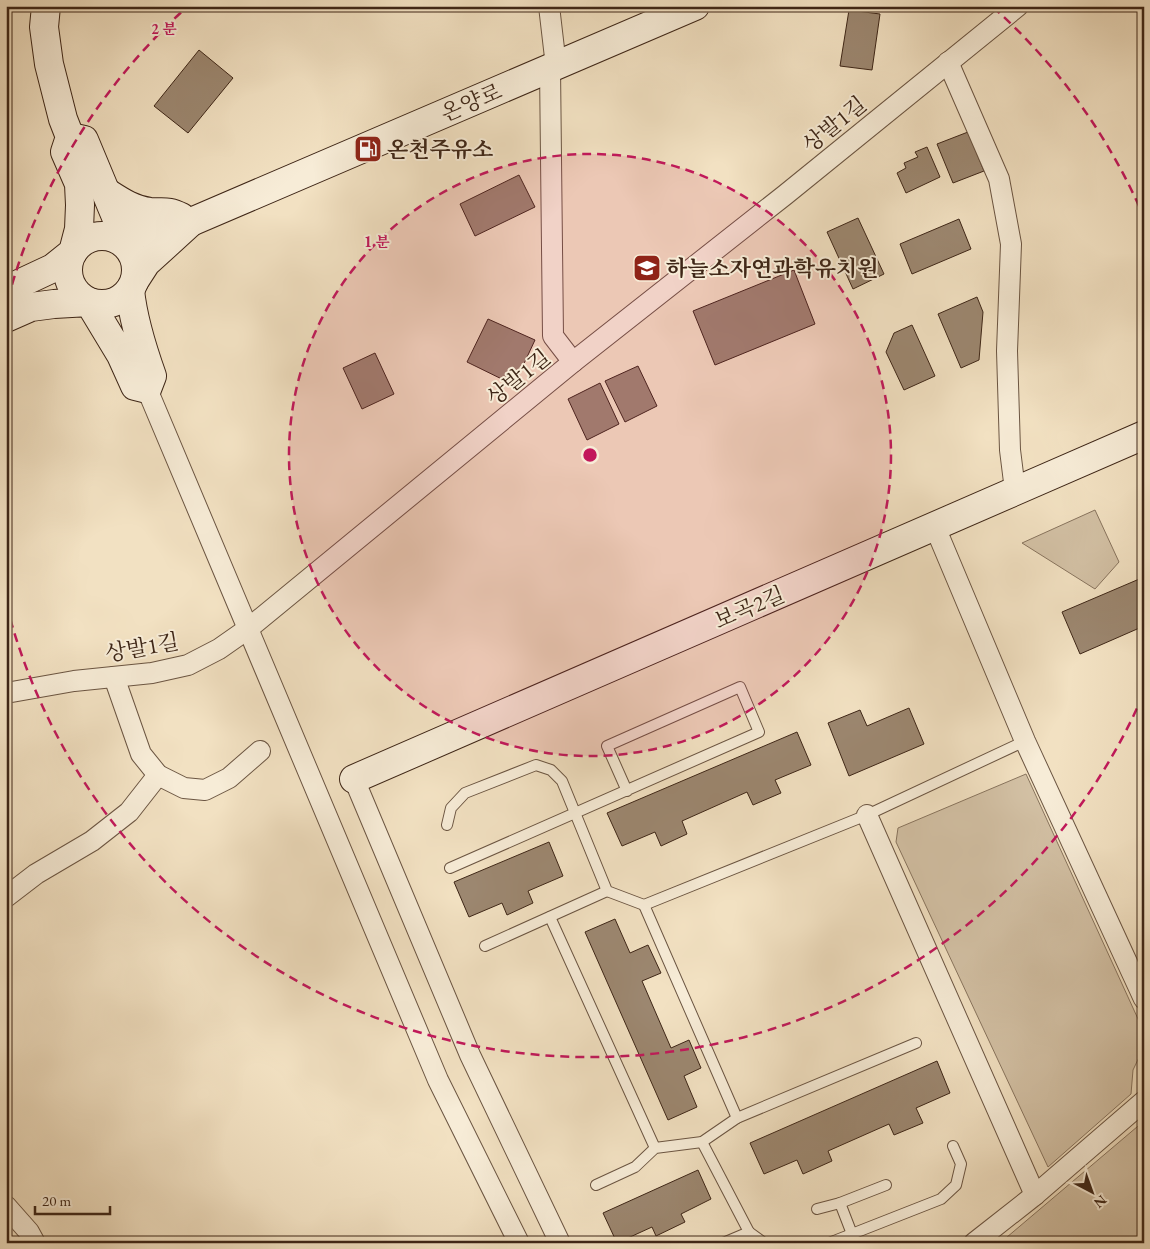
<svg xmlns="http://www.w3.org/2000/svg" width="1150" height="1249" font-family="'EB Garamond','Noto Serif KR',serif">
<rect width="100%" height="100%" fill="#f2e1c2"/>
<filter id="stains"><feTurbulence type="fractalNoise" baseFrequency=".004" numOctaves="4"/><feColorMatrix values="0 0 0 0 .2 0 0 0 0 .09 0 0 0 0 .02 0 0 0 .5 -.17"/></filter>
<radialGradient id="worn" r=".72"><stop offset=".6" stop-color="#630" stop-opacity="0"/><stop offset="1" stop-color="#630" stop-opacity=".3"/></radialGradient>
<!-- green -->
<g fill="#d3c1a5" stroke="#88745e">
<polygon points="1095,510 1119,562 1095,589 1022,543"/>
<polygon points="1026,774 1144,1032 1144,1047 1133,1070 1131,1094 1048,1167 896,842 898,828"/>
<polygon points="1144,1121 1144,1243 1000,1243"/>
</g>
<!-- building -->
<g fill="#9c8770" stroke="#3e2617">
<polygon points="849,10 880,14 872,70 840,66"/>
<polygon points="199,50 233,78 188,133 154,106"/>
<polygon points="968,132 984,171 953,183 937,144"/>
<polygon points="927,147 940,177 906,193 897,173 906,168 904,163 918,157 915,152"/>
<polygon points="519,175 535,207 475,236 460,204"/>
<polygon points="858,218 884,274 853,289 827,232"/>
<polygon points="959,219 971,249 912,274 900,244"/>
<polygon points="794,270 815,324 715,365 693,311"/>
<polygon points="977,297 983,312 979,360 961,368 938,314"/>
<polygon points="488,319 535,340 514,385 467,362"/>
<polygon points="912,325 935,376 904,390 886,352 894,333"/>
<polygon points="375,353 394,394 362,409 343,368"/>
<polygon points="638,366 657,406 625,422 605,381"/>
<polygon points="600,383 619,424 587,440 568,399"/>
<polygon points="1144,577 1144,626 1080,654 1062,612"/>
<polygon points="909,708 924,744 849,776 828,723 860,710 867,726"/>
<polygon points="797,732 811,765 775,780 781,793 753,805 747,792 682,821 687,834 661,846 655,832 622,846 607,813"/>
<polygon points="549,842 563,876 528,891 533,903 507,915 502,903 469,917 454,882"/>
<polygon points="615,919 630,953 648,945 661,973 642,981 671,1048 689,1040 701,1068 684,1076 697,1107 668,1120 585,932"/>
<polygon points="937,1061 950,1093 916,1108 923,1123 894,1135 889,1124 828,1151 832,1161 803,1174 797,1160 764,1174 750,1143"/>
<polygon points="698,1170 711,1199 681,1214 685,1222 656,1236 652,1227 617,1243 603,1213"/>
</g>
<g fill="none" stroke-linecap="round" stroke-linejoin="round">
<defs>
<g id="lane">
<polyline points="447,825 451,808 465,793 536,765 551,770 562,781 607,891 644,905 867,815 1025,741"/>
<polyline points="450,868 759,732 740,687 607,746 627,791"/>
<polyline points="644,905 737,1118"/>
<polyline points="550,917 655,1148"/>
<polyline points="485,946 607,891"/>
<polyline points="702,1142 749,1232 764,1243"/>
<polyline points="596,1185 635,1167 655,1148 702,1142 737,1118 916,1043"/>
<polyline points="840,1203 852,1234"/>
<polyline points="817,1209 840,1203 886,1185"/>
<polyline points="723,1243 749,1232"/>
<polyline points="829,1243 941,1199 956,1185 961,1164 953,1146"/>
</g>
<g id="street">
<polyline points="549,6 556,66"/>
<polyline points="948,62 999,179 1011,244 1007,351 1010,450 1015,490"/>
<polyline points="550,68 553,336 573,362"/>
<polyline points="147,389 438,1080 519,1243"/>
<polyline points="935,527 1025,741 1144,999"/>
<polyline points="114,677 141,754 158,775 184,788 205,790 229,778 260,751"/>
<polyline points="6,693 74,681 152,673 188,665 219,649 249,628 573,362 785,195 1018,6"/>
<polyline points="354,779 470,1055 560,1243"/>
<polyline points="867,815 1035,1195"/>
<polyline points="6,897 36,874 92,841 129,812 158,775"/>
<polyline points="6,1206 29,1232 35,1243"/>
<polyline points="974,1243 1035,1195 1144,1101"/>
</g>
<g id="secondary">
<path d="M70,137l14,3 35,84 3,17c22,-11 44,-18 69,-19"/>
<path d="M106,192c14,9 27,18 44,20 14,1 17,-2 31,5"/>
<circle cx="102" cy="270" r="34"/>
<polyline points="135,280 146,263 191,222 695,6"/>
<polyline points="6,290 53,268 73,252 79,229 80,205 79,184 65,152 70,137 63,119 49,64 44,27 46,6"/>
<path d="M6,318l25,-11 23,-3 35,-2 32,53 14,31 12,3 5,-13c-10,-28 -19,-56 -22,-86"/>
<polyline points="354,779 1144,435"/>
</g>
</defs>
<!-- lane casing -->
<use href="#lane" stroke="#6b5542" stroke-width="12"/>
<!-- street casing -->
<use href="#street" stroke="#6b5542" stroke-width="22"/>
<!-- secondary casing -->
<use href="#secondary" stroke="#3e2617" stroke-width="30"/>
<!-- lane -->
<use href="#lane" stroke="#f7ecd7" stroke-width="10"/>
<!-- street -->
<use href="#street" stroke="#f7ecd7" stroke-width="20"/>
<!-- secondary -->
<use href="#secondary" stroke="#f7ecd7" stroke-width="28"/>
</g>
<!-- distance rings -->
<circle cx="590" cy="455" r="301" fill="#c2185b" fill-opacity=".12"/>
<g fill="none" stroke="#c2185b" stroke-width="2.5" stroke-dasharray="9 6">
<circle cx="590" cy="455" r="301"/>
<path d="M1143 695A603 603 0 0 1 8 611M8 299A603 603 0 0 1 187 7M993 7A603 603 0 0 1 1143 215"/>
</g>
<!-- icons -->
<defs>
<symbol id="fuel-square" viewBox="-11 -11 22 22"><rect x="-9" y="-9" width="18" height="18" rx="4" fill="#8f2418" stroke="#f7ecd7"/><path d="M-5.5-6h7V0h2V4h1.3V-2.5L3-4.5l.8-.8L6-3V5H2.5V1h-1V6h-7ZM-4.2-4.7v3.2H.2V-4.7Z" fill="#fff"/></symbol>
<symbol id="school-square" viewBox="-11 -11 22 22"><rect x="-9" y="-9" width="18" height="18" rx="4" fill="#8f2418" stroke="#f7ecd7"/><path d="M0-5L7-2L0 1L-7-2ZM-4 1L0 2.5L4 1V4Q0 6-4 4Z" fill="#fff"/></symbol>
</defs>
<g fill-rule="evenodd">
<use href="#fuel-square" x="352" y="133" width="32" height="32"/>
<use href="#school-square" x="631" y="252" width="32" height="32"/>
</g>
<g text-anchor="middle" stroke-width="4" stroke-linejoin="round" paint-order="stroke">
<!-- street labels -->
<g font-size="22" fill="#3e2617" stroke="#f7ecd7">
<text transform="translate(471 102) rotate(-23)" y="8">온양로</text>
<text transform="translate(834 124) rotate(-39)" y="8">상발1길</text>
<text transform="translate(518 377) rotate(-39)" y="8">상발1길</text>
<text transform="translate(749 607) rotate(-23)" y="8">보곡2길</text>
<text transform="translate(142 647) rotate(-10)" y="8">상발1길</text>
</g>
<!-- poi labels -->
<g font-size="22" font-weight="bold" fill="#3e2617" stroke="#f7ecd7" text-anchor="start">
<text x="387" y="157">온천주유소</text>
<text x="666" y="276">하늘소자연과학유치원</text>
</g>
</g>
<circle cx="590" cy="455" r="8" fill="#c2185b" stroke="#f7ecd7" stroke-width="2.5"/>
<g font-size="15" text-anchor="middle" font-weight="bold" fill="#c2185b" stroke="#f7ecd7" stroke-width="4" stroke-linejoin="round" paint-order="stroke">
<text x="164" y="34">2 분</text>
<text x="377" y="247">1 분</text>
</g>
<!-- margin -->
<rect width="1150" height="1249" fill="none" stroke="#f2e1c2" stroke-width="25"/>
<rect x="8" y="8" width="1135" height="1234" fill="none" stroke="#3e2617" stroke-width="2.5"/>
<rect x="12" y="12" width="1125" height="1224" fill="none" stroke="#3e2617"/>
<!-- north arrow -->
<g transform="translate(1092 1192) rotate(139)" stroke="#f7ecd7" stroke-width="4" paint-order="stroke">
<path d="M0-4L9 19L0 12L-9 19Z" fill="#3e2617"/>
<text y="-8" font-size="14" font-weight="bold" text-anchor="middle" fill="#3e2617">N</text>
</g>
<!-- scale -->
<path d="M35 1206v8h75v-8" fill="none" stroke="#3e2617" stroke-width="2.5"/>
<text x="42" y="1206" font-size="15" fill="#3e2617" stroke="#f7ecd7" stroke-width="4" paint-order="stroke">20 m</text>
<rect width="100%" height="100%" filter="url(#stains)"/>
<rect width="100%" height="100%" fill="url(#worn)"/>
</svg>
